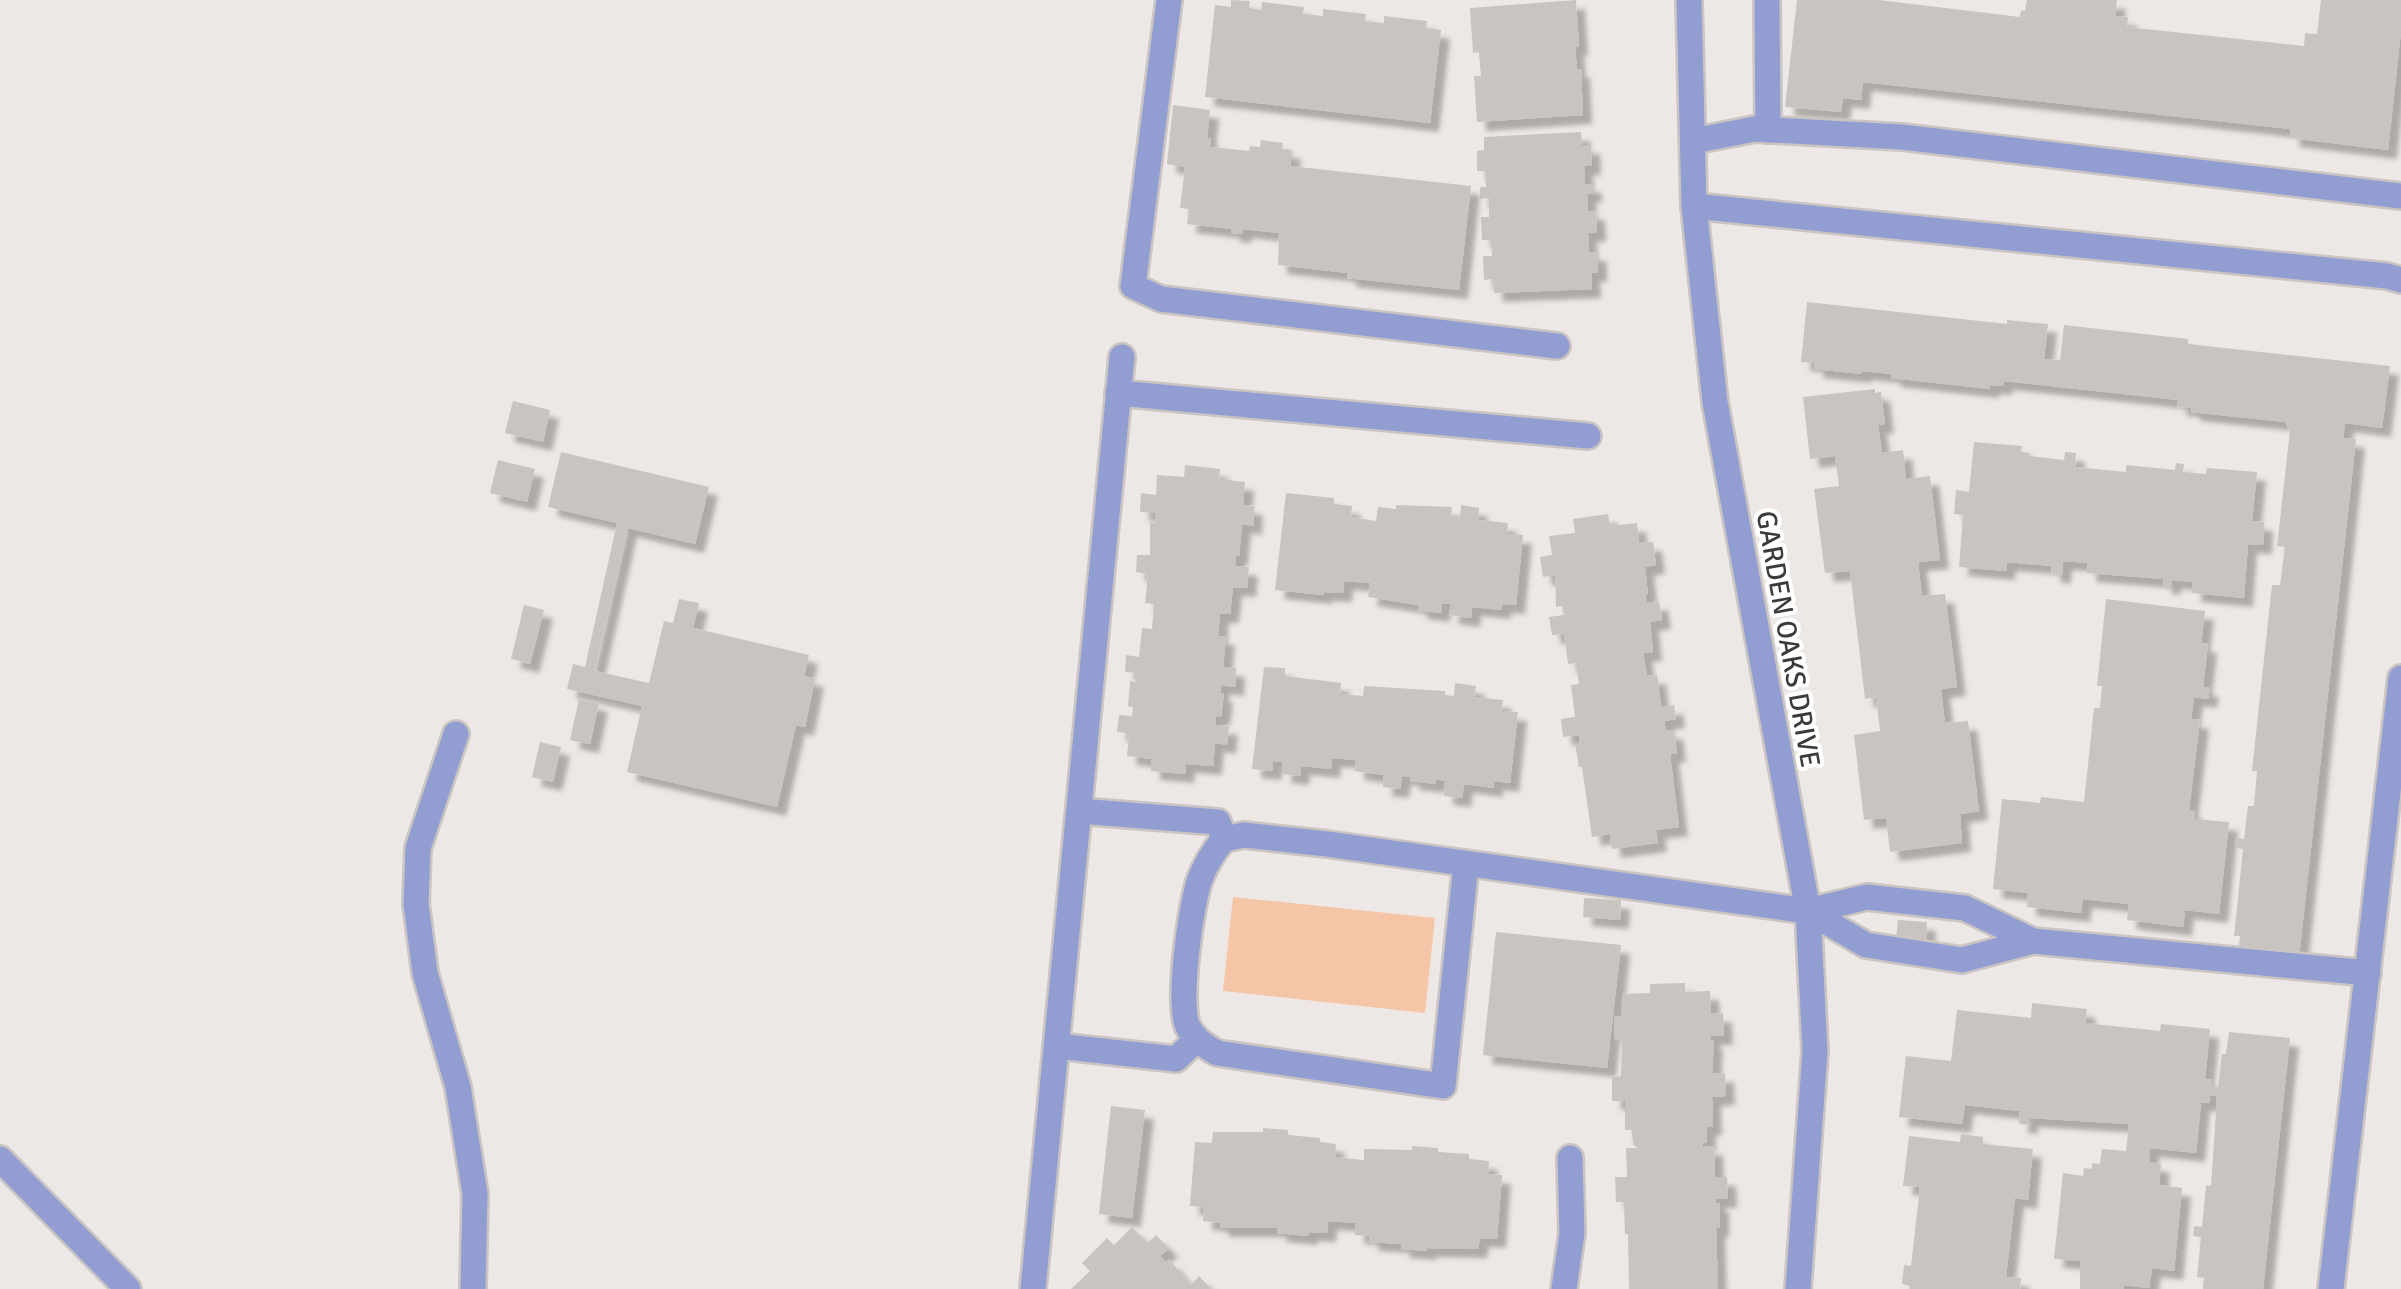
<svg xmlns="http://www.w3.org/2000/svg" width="2401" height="1289" font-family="Signika,sans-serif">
<defs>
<filter id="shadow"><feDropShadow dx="9" dy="9" stdDeviation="2.5" flood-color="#0004"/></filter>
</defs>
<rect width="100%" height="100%" fill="#ede8e5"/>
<!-- green -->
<polygon fill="#f5c5a8" points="1233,897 1435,918 1425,1013 1223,991"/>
<!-- building -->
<g fill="#c9c4c0" filter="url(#shadow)">
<polygon points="1231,0 1250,1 1249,8 1261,10 1262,2 1304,7 1303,14 1323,16 1323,9 1366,14 1365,21 1384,23 1384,16 1427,21 1426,28 1441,30 1430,123 1205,97 1215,5 1231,7"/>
<polygon points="1576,0 1579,47 1575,47 1577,69 1581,69 1583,115 1477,122 1474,76 1481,76 1479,52 1473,53 1470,8"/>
<polygon points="1797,0 1879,0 2020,17 2021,10 2025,11 2027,0 2117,0 2115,16 2128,17 2127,27 2304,46 2305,33 2317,34 2321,0 2401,0 2401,31 2388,150 2290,138 2291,129 1863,82 1861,100 1843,98 1841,112 1785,107"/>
<polygon points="1173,105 1210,110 1207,138 1211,139 1210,147 1249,151 1250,146 1260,147 1261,140 1283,143 1282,149 1292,150 1290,166 1471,186 1459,290 1347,278 1347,273 1278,265 1279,233 1243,229 1242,234 1231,233 1231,229 1187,224 1189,209 1180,208 1185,167 1167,164"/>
<polygon points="1581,132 1582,145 1591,145 1592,166 1584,166 1585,184 1593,184 1593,193 1587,194 1588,211 1596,211 1597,233 1588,233 1589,252 1598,252 1598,273 1591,273 1592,289 1494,293 1493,279 1484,280 1483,256 1492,256 1491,240 1482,240 1481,217 1489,217 1489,198 1480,199 1480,187 1486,187 1485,171 1477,171 1477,151 1484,150 1484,137"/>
<polygon points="1807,302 2007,324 2007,320 2048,324 2044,359 2060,360 2064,325 2188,339 2188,344 2390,366 2382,428 2345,423 2343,438 2356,439 2298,966 2238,959 2240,936 2234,936 2243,849 2236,848 2237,838 2244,839 2248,806 2254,806 2257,771 2252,771 2272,585 2280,585 2285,547 2277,546 2290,431 2285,422 2191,412 2191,408 2177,407 2178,400 2004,381 2003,386 1990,385 1990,389 1891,378 1892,374 1862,371 1862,374 1814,369 1815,363 1801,362"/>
<polygon points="1875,389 1875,393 1881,392 1885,424 1878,425 1882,453 1903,450 1906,479 1930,476 1940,560 1918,562 1922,596 1945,594 1957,687 1941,689 1945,723 1968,721 1979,811 1960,814 1962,843 1890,852 1886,818 1864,820 1854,735 1880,731 1876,697 1865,699 1850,571 1825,573 1814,489 1839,486 1835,456 1810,459 1803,397"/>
<polygon points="513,401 550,410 543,442 505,433"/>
<polygon points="1974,442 2022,446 2021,452 2029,453 2029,456 2064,460 2065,452 2076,453 2075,467 2126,472 2126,465 2175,470 2176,463 2184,464 2183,472 2206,474 2207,468 2257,472 2252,521 2264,522 2263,545 2248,544 2244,598 2192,593 2193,582 2172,580 2172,586 2163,585 2163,579 2087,573 2088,563 2063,561 2062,575 2051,573 2052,566 2007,562 2006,571 1959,567 1963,515 1954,514 1956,490 1969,492"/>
<polygon points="561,452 709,487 695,544 628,528 595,671 649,683 664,621 673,623 679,599 699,603 693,628 809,655 804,676 815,678 805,727 796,725 777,807 627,772 642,706 567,689 573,664 585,667 617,523 548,507"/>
<polygon points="498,460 535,469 527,502 490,493"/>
<polygon points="1185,465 1220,469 1219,479 1245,482 1243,505 1254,506 1253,526 1242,524 1239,556 1236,556 1235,566 1249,567 1247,588 1233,587 1230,614 1220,614 1218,636 1226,636 1223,667 1236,668 1235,687 1221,685 1220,693 1224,694 1221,717 1216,716 1216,725 1229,726 1227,745 1215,743 1213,766 1186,764 1185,774 1151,771 1151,759 1127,756 1129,733 1117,732 1119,715 1132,716 1133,707 1128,706 1130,681 1136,682 1137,673 1125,672 1126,655 1139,657 1142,628 1152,629 1154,604 1145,603 1148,574 1136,572 1137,555 1150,555 1150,522 1155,523 1156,513 1140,512 1141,493 1156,495 1157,475 1184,477"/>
<polygon points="1286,493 1334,498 1334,504 1352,506 1351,517 1376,521 1378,507 1396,509 1396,505 1452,507 1451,517 1460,518 1461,505 1479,508 1478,520 1508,523 1507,534 1523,535 1516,605 1502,604 1502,610 1472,607 1471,618 1449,615 1451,604 1442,604 1441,613 1418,610 1418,605 1368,597 1370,583 1344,581 1343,593 1324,592 1323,595 1275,590"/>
<polygon points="1608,514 1610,526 1637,523 1639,543 1653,542 1656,565 1645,567 1648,595 1645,595 1647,603 1659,601 1662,620 1650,622 1653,652 1643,653 1647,676 1657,675 1661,707 1674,705 1676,719 1664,721 1666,731 1674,730 1677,753 1670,754 1679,827 1656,830 1658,843 1612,849 1610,834 1592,837 1582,767 1579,767 1575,743 1580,743 1579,735 1563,737 1561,719 1575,717 1571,685 1579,684 1576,663 1568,664 1564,634 1552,635 1549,617 1564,615 1562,606 1556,607 1555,575 1543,577 1540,557 1552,555 1549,536 1575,533 1573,519"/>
<polygon points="2106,599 2205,611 2201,643 2208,644 2203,687 2210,688 2208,699 2194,697 2191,719 2200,720 2189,810 2195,811 2194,819 2229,822 2219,914 2185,910 2183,927 2127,920 2129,904 2083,899 2081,913 2027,907 2028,893 1993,889 2002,799 2040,803 2041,797 2084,802 2094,708 2100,708 2102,686 2097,686"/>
<polygon points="524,605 544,610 530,664 511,659"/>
<polygon points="1264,667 1285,668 1285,676 1341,683 1340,694 1363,696 1364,686 1445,691 1445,695 1454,696 1455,683 1476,686 1474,697 1503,700 1501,711 1518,712 1510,783 1494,781 1494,788 1464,784 1462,798 1444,796 1445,781 1436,779 1436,784 1410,781 1411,777 1402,776 1400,789 1383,787 1384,775 1355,771 1356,760 1332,758 1331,769 1301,766 1300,776 1282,774 1283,762 1273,761 1273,771 1252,769"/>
<polygon points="579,699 599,703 590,744 570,740"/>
<polygon points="540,742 561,747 553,782 532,777"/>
<polygon points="1584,898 1621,900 1620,920 1583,917"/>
<polygon points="1898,920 1927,922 1926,943 1896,941"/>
<polygon points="1496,932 1621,945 1607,1068 1483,1055"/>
<polygon points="1685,983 1685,992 1710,991 1711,1014 1723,1013 1724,1036 1711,1036 1711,1041 1714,1040 1712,1074 1725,1073 1726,1096 1712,1097 1713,1126 1707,1127 1707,1143 1703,1143 1703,1147 1714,1146 1715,1177 1727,1177 1728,1199 1716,1199 1716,1203 1720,1203 1720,1228 1716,1228 1718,1289 1629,1289 1628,1234 1625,1234 1624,1202 1616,1202 1615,1177 1627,1177 1626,1148 1638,1148 1633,1145 1632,1130 1625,1130 1625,1101 1612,1101 1612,1077 1621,1076 1622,1045 1621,1040 1615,1040 1614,1017 1623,1016 1622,994 1650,993 1650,984"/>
<polygon points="2032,1003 2087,1009 2085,1023 2160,1031 2161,1024 2210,1029 2205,1079 2212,1080 2211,1086 2218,1087 2222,1054 2226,1054 2229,1032 2290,1038 2263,1289 2203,1289 2204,1278 2197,1277 2201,1237 2193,1236 2194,1226 2202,1227 2206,1185 2211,1186 2217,1096 2210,1095 2209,1103 2201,1102 2196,1153 2150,1148 2149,1162 2161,1164 2159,1185 2182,1188 2174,1271 2152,1268 2149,1288 2124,1285 2123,1289 2080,1289 2080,1261 2054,1259 2063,1173 2083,1176 2084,1168 2092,1169 2092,1163 2100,1164 2102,1149 2126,1151 2129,1124 2029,1118 2029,1125 2019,1124 2020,1111 1965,1105 1962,1124 1899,1117 1906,1056 1951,1061 1957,1010 2031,1018"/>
<polygon points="1111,1106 1145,1110 1132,1218 1099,1214"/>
<polygon points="1263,1128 1288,1130 1288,1135 1320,1138 1320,1142 1336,1144 1335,1157 1364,1160 1364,1149 1412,1150 1412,1146 1438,1148 1438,1152 1469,1154 1469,1159 1489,1161 1488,1174 1502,1175 1497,1239 1480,1238 1478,1249 1427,1248 1427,1251 1401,1249 1401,1244 1369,1242 1370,1236 1355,1235 1356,1223 1328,1221 1327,1233 1309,1232 1308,1236 1277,1233 1278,1228 1220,1228 1220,1223 1203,1221 1204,1207 1190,1206 1195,1142 1212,1143 1213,1132 1263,1132"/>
<polygon points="1961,1134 1983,1137 1983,1144 2033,1149 2028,1200 2015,1198 2006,1277 2021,1278 2020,1289 1910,1289 1910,1286 1902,1284 1904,1265 1911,1266 1920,1187 1903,1186 1909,1136 1960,1142"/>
<polygon points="1132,1227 1148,1243 1156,1235 1169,1248 1160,1256 1166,1262 1169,1259 1191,1285 1199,1276 1211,1289 1071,1289 1090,1271 1082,1263 1107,1238 1114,1245"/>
</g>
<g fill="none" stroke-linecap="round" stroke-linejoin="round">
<defs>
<g id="minor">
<polyline points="1169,0 1133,286 1161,299 1557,346"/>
<polyline points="1689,0 1694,206 1715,402 1808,911 1815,1051 1798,1289"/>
<polyline points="1767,0 1768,130"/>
<polyline points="1693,141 1755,129 1902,137 2401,196"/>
<polyline points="1694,206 2387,276 2401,280"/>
<polyline points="1118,393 1588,436"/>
<polyline points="456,734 418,848 416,904 425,973 458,1087 475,1194 473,1289"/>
<polyline points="1079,811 1218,822 1224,839"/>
<path d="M1466,864l-23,222 -226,-33c-13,-8 -22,-13 -29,-26 -11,-23 3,-124 12,-148 6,-16 14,-28 24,-40l20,-4 83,9 481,67 59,-14 98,11 68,33 335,32"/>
<polyline points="1808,911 1866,945 1962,960 2033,941"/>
<polyline points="1057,1046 1176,1059 1196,1040"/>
<polyline points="0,1159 128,1289"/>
<polyline points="1033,1289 1122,357"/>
<polyline points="1564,1289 1572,1233 1570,1158"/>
<polyline points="2331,1289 2401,678"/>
</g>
</defs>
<!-- minor casing -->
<use href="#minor" stroke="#cac5c3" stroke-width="30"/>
<!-- minor -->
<use href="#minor" stroke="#929ed1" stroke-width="25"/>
</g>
<g text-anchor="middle" stroke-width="8" stroke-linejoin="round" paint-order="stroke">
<!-- street labels -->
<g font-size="28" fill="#3d3b3a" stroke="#fff">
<text transform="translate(1789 639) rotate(80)" y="10">GARDEN OAKS DRIVE</text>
</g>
</g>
</svg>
